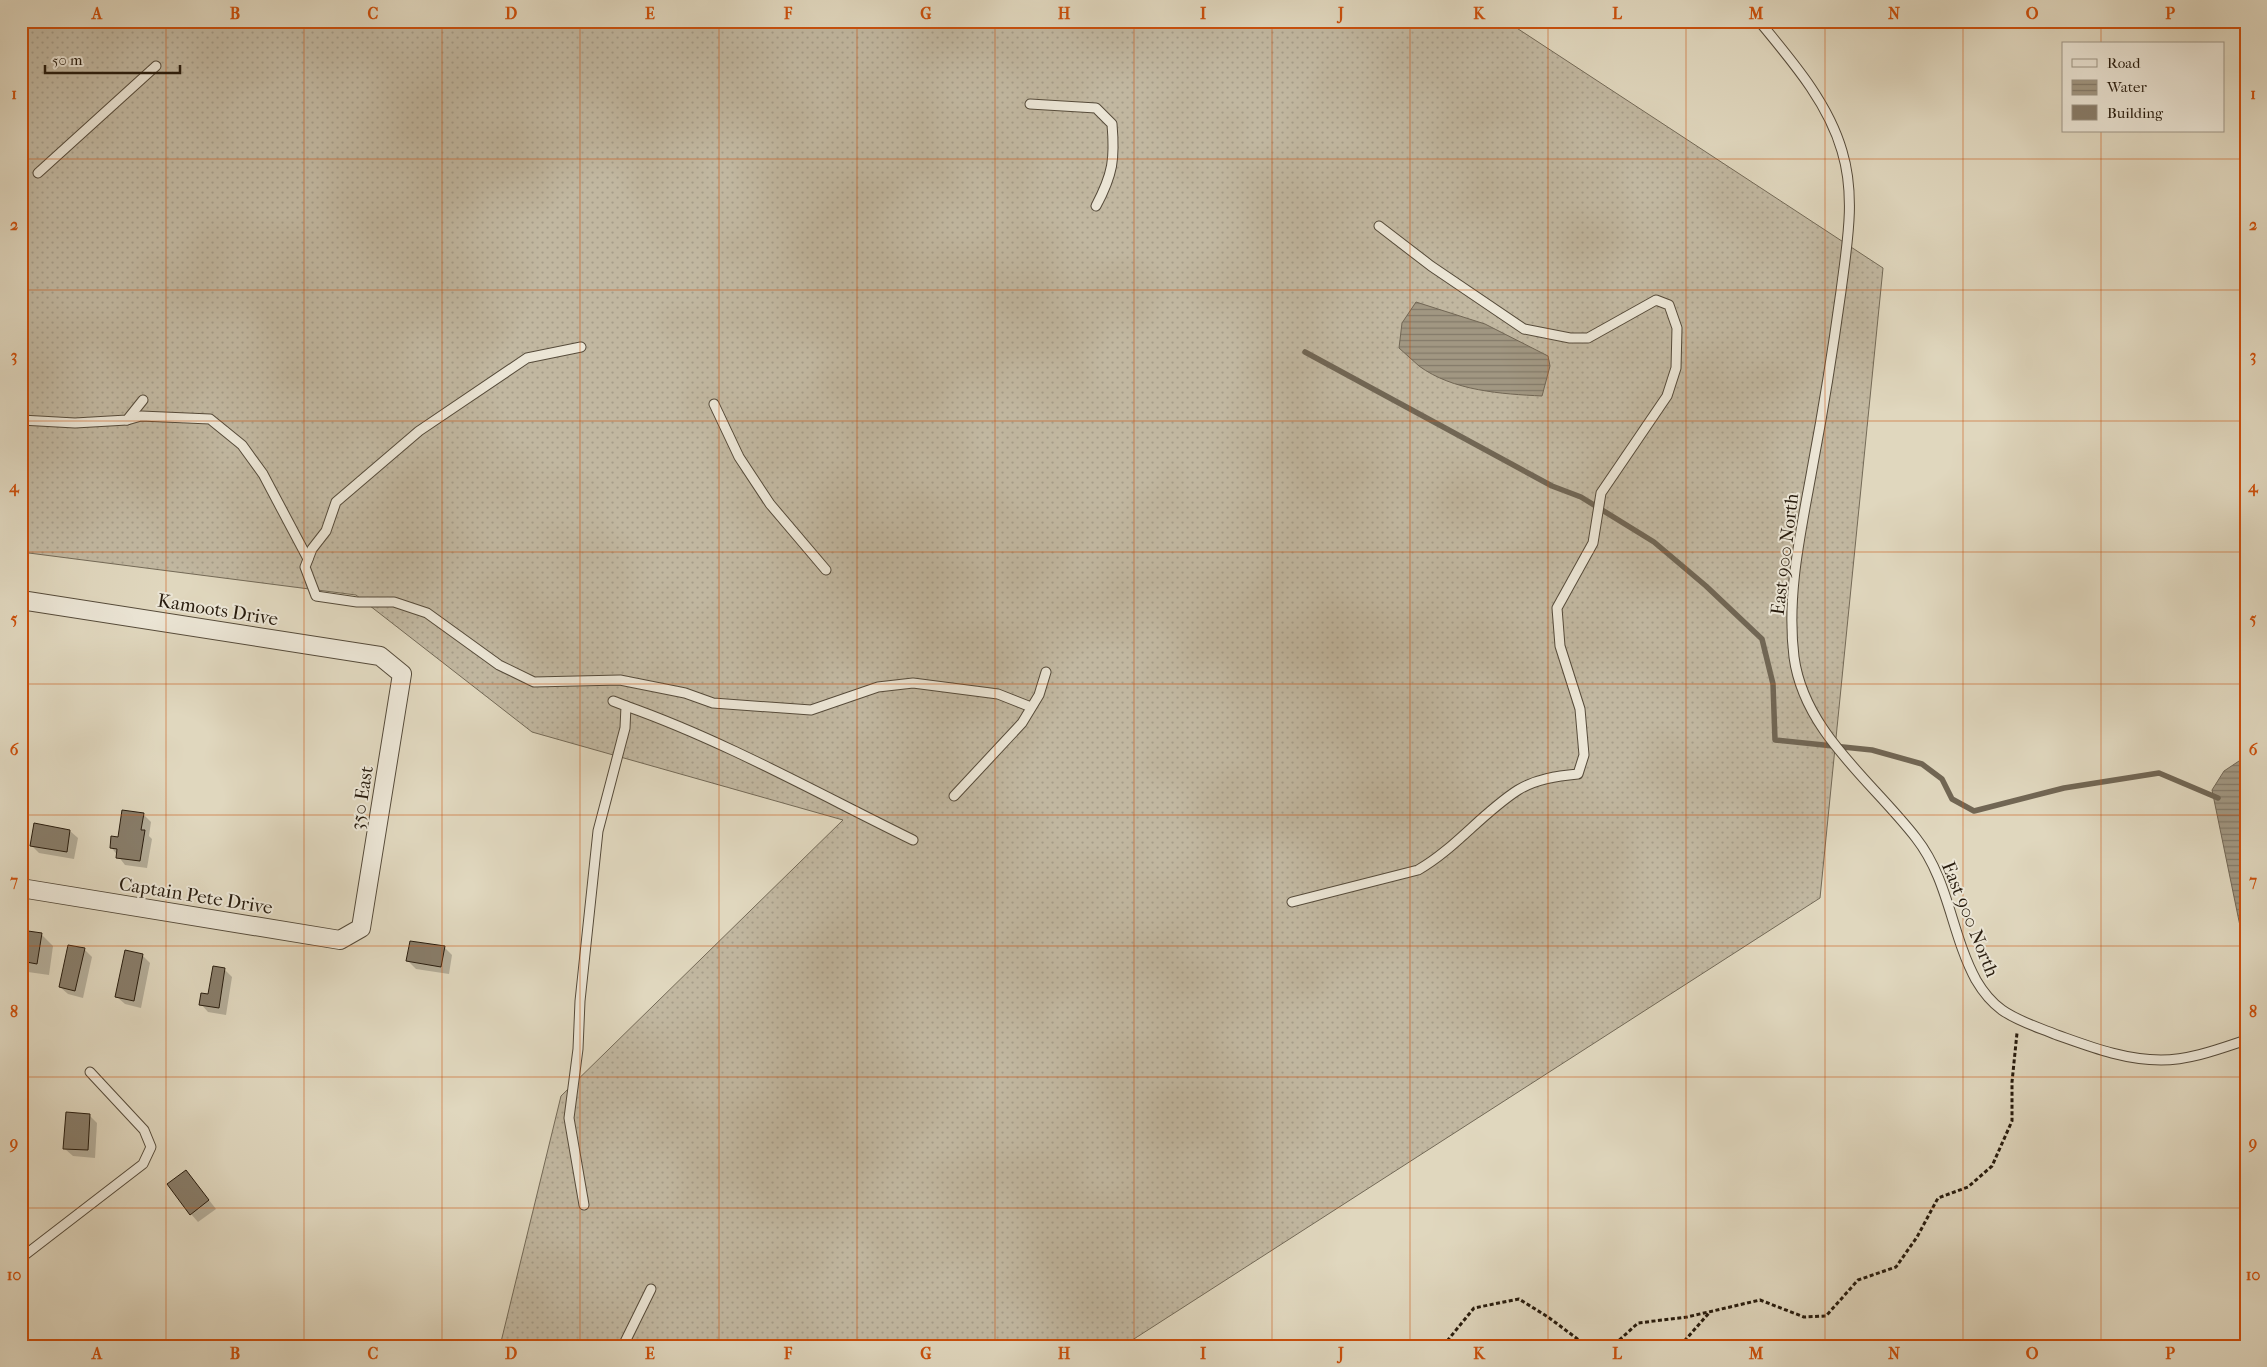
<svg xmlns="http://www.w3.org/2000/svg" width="2267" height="1367" font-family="'IM FELL French Canon',serif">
<defs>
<pattern id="grass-dots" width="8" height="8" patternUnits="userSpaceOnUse" patternTransform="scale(1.25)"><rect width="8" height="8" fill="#c1b7a0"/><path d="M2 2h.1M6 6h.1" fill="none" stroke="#a69d89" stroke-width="1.8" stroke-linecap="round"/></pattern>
<pattern id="water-rules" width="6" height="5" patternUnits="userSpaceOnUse" patternTransform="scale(1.25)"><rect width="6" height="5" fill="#a19782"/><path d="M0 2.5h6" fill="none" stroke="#837a69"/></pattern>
</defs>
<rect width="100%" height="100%" fill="#e0d7be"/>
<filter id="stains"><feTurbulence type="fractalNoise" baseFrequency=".004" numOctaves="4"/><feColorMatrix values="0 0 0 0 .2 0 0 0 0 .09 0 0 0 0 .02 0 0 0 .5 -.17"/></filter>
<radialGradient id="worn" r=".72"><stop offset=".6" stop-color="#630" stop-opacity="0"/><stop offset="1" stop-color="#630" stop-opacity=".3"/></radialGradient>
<!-- grass -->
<polygon fill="url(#grass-dots)" stroke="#746a57" points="21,21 1506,21 1883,268 1820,898 1123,1346 500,1346 561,1096 843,820 532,732 356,595 21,552"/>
<!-- water -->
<g fill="url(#water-rules)" stroke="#716654">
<path d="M1416,302l69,22 63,32 2,10 -8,30c-40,-2 -89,-5 -123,-30 -7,-6 -13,-12 -20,-18l3,-25z"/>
<polygon points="2242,759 2246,759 2246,955 2212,790 2224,771"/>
</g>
<!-- shadow -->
<g fill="#0003">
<polygon points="143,814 151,822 149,836 152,839 147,868 125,865 111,847"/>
<polygon points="70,831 78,838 74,859 39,853 31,845"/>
<polygon points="21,931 41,934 53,946 49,975 21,971"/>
<polygon points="444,947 452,955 449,974 416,969 408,961"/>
<polygon points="84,949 92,957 83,998 68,994 60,987"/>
<polygon points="142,955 150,963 141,1008 125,1004 117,997"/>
<polygon points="224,969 232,977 226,1015 208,1012 201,1004 210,995"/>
<polygon points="89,1115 97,1123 95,1158 73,1156 65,1149"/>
<polygon points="186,1171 216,1209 198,1222 191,1214"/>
</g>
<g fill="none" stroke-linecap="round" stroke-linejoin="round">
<!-- stream -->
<polyline stroke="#716654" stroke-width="5.5" points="1305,352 1552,486 1581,497 1654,542 1706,586 1762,639 1773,684 1775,740 1872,750 1922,764 1942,779 1952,799 1974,811 2064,788 2159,773 2218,798"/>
</g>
<!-- building -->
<g fill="#887d6a" stroke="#281c0e">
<polygon points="122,810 144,813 141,830 145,830 140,861 116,858 117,849 110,848 111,836 118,837"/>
<polygon points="34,823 70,830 67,852 30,846"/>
<polygon points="21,930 42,933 37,964 21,961"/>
<polygon points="410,941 445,946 441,967 406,961"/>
<polygon points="68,945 85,948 75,991 59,987"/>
<polygon points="125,950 143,954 134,1001 115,997"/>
<polygon points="213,966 225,968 219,1008 199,1005 201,993 208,994"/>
<polygon points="66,1112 90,1114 88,1150 63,1149"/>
<polygon points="186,1170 209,1200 190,1215 167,1184"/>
</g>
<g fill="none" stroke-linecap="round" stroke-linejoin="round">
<defs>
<g id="service">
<path d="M1759,21c32,39 69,81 83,130 14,46 5,93 -1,140 -8,58 -17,115 -28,173 -11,63 -27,128 -19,193 10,75 78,124 122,181 33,42 35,96 60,142 7,12 15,22 26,30 17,12 36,17 55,25 34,12 67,25 104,25 29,0 58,-11 85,-20"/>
<path d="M1030,104l66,4 16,16c3,35 1,50 -16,82"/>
<polyline points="38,173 156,66"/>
<polyline points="581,347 527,358 419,431 336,502 326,531 312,549 305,567 316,596 357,602 394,602 427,613 499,665 534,682 620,680 685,693 713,703 811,710 878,687 913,683 998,694 1031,707"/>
<polyline points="714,404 739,457 770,504 826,570"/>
<polyline points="21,420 75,423 127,420 143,400"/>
<polyline points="127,420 141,416 210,419 242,445 263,474 308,559"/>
<path d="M626,706c99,35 193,88 287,134"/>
<polyline points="954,796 1022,723 1039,695 1046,672"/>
<path d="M1292,902l126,-32c37,-21 64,-57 100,-80 18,-11 39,-14 60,-16l6,-19 -4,-46 -20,-63 -3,-38 36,-65 8,-50 66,-97 9,-28 1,-40 -8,-23 -13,-5 -68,38h-18l-46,-9 -93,-63 -52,-40"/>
<polyline points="584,1205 569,1118 578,1049 580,1001 598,831 625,728 626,706 613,701"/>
<polyline points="21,1258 143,1164 151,1147 144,1130 90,1072"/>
<polyline points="623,1346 651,1289"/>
</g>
<polyline id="minor" points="21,600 380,656 402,674 361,928 340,940 21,888"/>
</defs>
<!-- service casing -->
<use href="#service" stroke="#564b3a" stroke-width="11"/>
<!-- minor casing -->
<use href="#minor" stroke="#564b3a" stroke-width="20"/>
<!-- path -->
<g stroke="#281c0e" stroke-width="3" stroke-dasharray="4 2.5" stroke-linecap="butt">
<polyline points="1443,1346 1474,1308 1519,1299 1548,1317 1587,1346"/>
<polyline points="1608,1346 1615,1344 1638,1323 1687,1317 1760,1300 1804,1317 1826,1316 1858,1280 1896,1267 1917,1237 1938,1198 1968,1187 1992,1166 2012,1121 2012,1082 2017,1033"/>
<polyline points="1680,1346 1709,1313"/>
</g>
<!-- service -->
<use href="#service" stroke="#ebe5d5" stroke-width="9"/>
<!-- minor -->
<use href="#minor" stroke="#ebe5d5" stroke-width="18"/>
</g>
<!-- grid -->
<path fill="none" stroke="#cb500c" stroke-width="1" stroke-opacity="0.55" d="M166,21v1325M304,21v1325M442,21v1325M580,21v1325M719,21v1325M857,21v1325M995,21v1325M1134,21v1325M1272,21v1325M1410,21v1325M1548,21v1325M1686,21v1325M1825,21v1325M1963,21v1325M2101,21v23M2101,131v1215M21,159h2225M21,290h2225M21,421h2225M21,552h2225M21,684h2225M21,815h2225M21,946h2225M21,1077h2225M21,1208h2225"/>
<g text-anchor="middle" stroke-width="4" stroke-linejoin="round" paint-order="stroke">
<!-- street labels -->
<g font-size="19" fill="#281c0e" stroke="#ebe5d5">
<text transform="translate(1784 554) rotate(-83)" y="7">East 900 North</text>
<text transform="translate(218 609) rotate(9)" y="7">Kamoots Drive</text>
<text transform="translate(361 798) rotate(-81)" y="7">350 East</text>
<text transform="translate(196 895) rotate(9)" y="7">Captain Pete Drive</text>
<text transform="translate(1971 919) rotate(68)" y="7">East 900 North</text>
</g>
</g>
<!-- margin -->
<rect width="2267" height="1367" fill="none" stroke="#e0d7be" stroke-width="55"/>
<!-- legend -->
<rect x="2062" y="42" width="162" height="90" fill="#ebe5d5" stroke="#9d9585"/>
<rect x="2072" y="59" width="25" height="8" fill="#ebe5d5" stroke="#9d9585"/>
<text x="2107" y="68" font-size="15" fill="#281c0e">Road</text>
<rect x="2072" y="80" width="25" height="15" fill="url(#water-rules)" stroke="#9d9585"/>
<text x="2107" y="92" font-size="15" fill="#281c0e">Water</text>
<rect x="2072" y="105" width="25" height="15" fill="#887d6a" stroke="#9d9585"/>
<text x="2107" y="118" font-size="15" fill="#281c0e">Building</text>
<!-- scale -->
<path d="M45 65v8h135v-8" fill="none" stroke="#281c0e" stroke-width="2.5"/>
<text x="52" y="65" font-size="15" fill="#281c0e" stroke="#ebe5d5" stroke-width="4" paint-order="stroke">50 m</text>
<rect x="28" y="28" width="2212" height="1312" fill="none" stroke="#cb500c" stroke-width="2"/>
<g font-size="16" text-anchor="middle" font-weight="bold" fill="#cb500c">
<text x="97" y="19">A</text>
<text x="235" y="19">B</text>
<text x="373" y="19">C</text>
<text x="511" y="19">D</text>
<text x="650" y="19">E</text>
<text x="788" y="19">F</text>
<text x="926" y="19">G</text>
<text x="1064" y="19">H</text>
<text x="1203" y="19">I</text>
<text x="1341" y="19">J</text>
<text x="1479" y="19">K</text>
<text x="1617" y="19">L</text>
<text x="1756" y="19">M</text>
<text x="1894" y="19">N</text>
<text x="2032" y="19">O</text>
<text x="2170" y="19">P</text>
<text x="14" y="99">1</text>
<text x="2253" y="99">1</text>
<text x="14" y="230">2</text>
<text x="2253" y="230">2</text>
<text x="14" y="361">3</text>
<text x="2253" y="361">3</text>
<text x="14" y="492">4</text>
<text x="2253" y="492">4</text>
<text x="14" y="624">5</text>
<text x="2253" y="624">5</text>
<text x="14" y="755">6</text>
<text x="2253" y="755">6</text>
<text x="14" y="886">7</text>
<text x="2253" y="886">7</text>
<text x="14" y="1017">8</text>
<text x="2253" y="1017">8</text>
<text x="14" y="1148">9</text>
<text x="2253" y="1148">9</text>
<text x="14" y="1280">10</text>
<text x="2253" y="1280">10</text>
<text x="97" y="1359">A</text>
<text x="235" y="1359">B</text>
<text x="373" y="1359">C</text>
<text x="511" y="1359">D</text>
<text x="650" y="1359">E</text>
<text x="788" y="1359">F</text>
<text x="926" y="1359">G</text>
<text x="1064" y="1359">H</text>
<text x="1203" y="1359">I</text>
<text x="1341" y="1359">J</text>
<text x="1479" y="1359">K</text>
<text x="1617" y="1359">L</text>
<text x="1756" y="1359">M</text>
<text x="1894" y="1359">N</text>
<text x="2032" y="1359">O</text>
<text x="2170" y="1359">P</text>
</g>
<rect width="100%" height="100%" filter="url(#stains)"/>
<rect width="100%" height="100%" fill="url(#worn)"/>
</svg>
